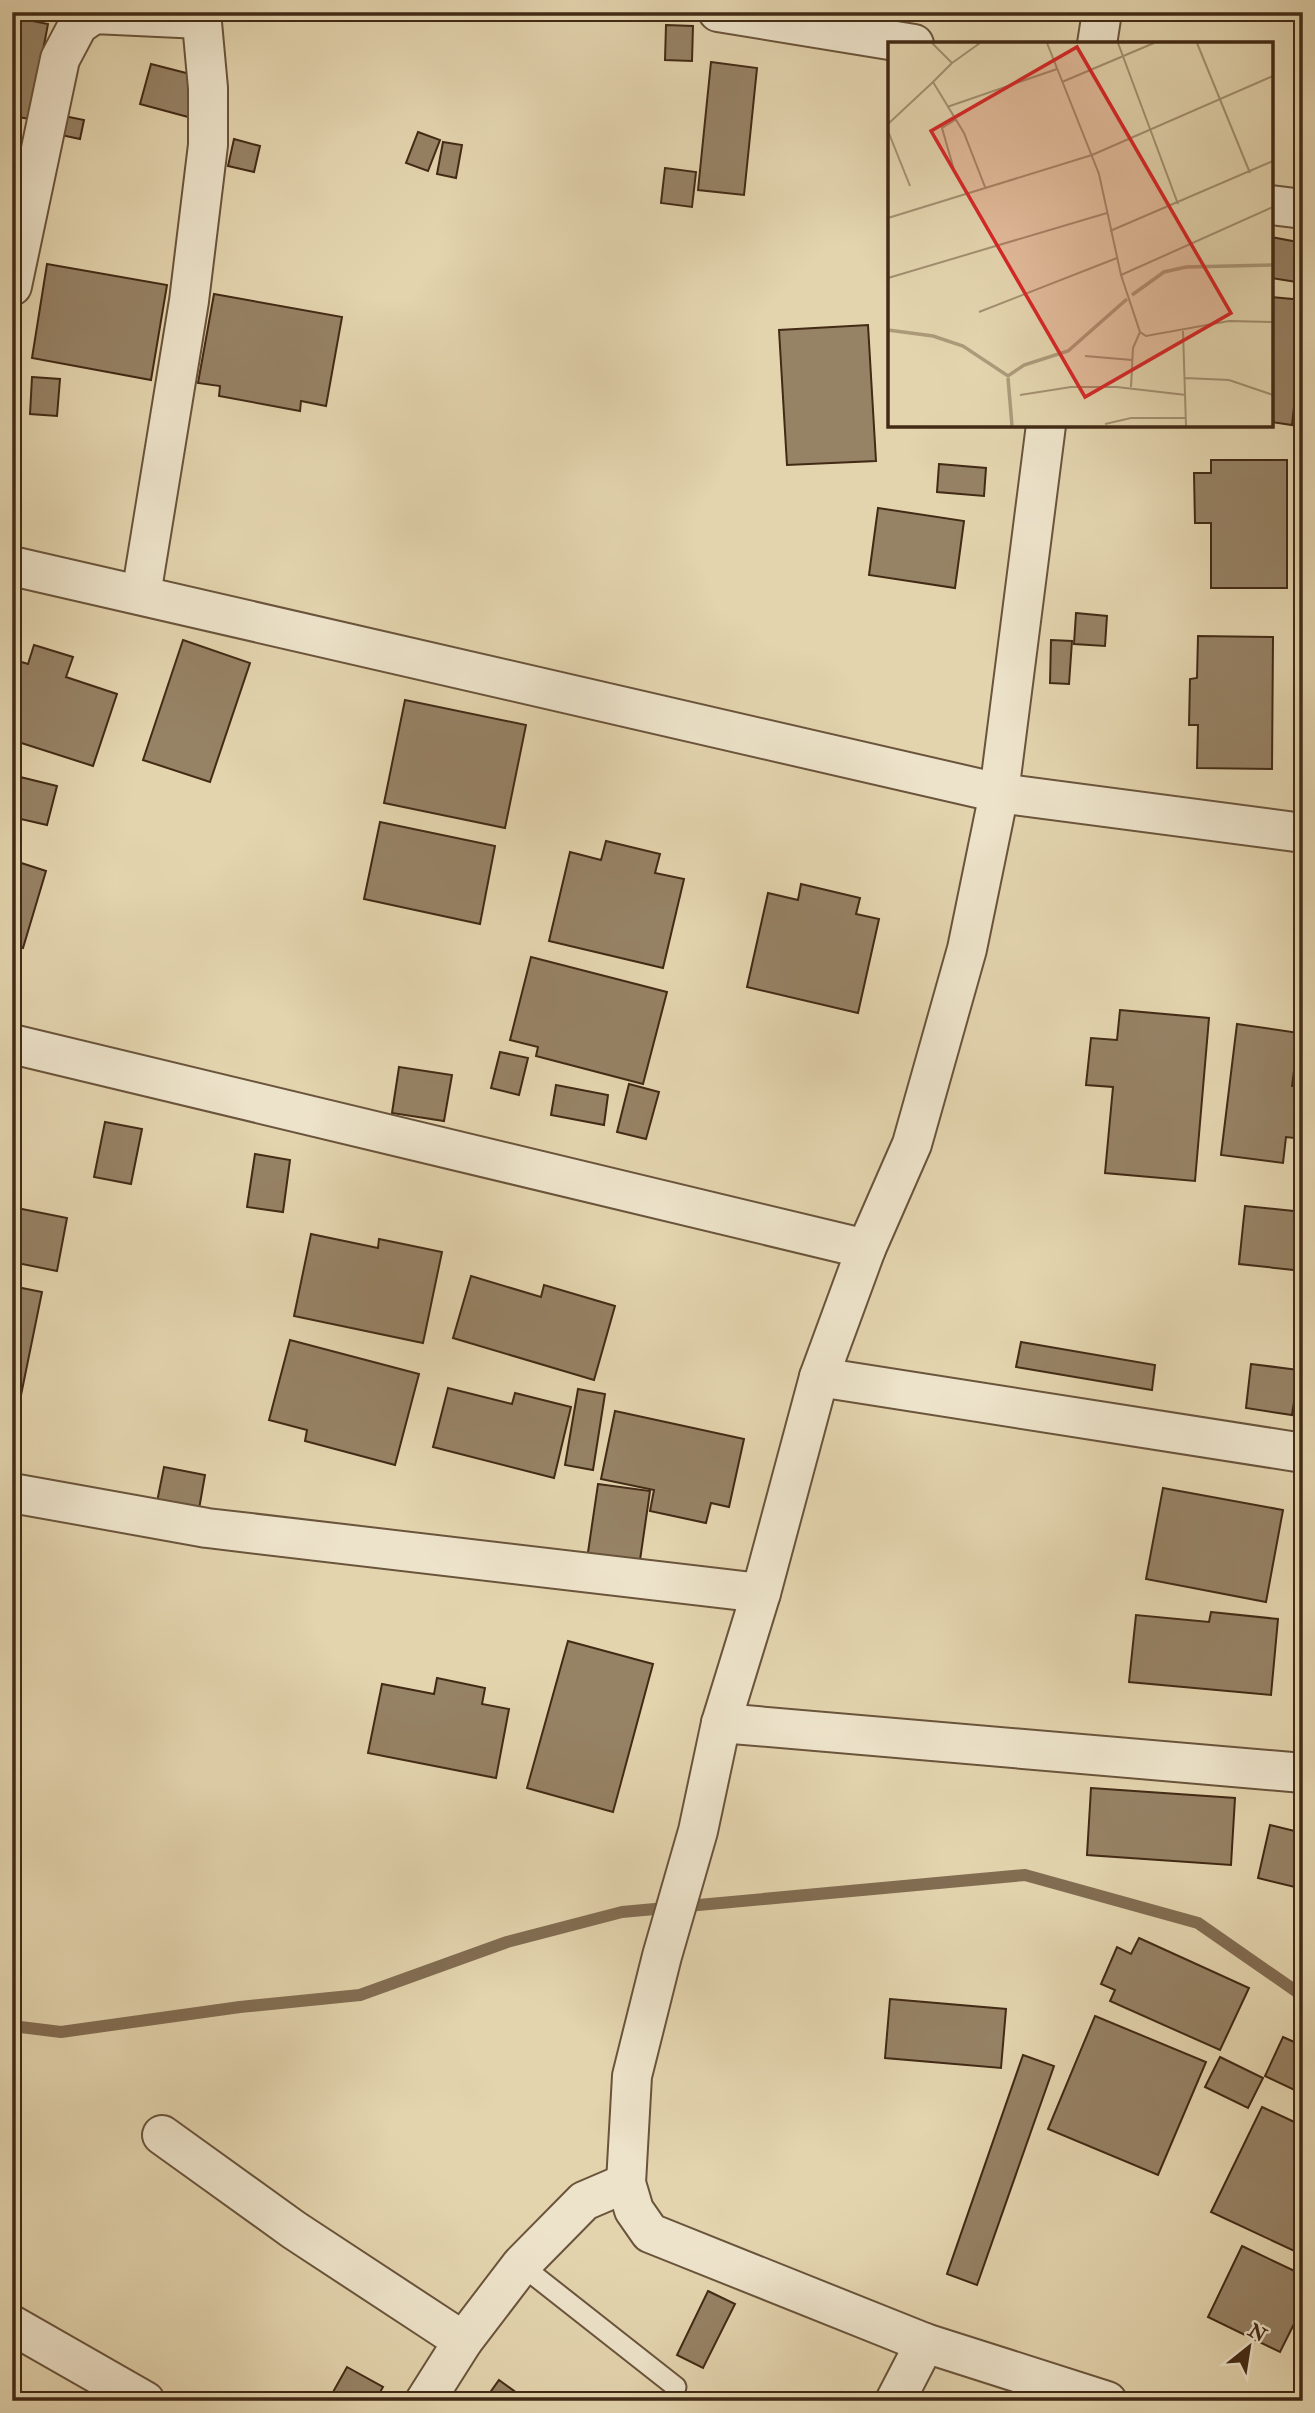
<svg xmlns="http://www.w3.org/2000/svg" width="1315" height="2413" font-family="'IM FELL Double Pica',serif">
<rect width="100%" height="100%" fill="#e3d4ae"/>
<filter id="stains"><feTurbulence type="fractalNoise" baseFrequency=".00286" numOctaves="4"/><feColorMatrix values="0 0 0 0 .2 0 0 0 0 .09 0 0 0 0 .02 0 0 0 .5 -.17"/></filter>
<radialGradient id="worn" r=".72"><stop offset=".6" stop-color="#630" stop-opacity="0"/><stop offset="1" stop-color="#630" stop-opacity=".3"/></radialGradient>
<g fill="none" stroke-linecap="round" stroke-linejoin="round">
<!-- stream -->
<polyline stroke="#826d52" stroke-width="12" points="12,2026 61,2032 240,2007 360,1995 507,1942 622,1912 1025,1875 1198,1923 1303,1996"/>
</g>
<!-- building -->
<g fill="#968265" stroke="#422a15" stroke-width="2">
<polygon points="12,17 48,24 30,119 12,116"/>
<polygon points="666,25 693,26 692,61 665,60"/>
<polygon points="1303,52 1303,111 1294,110"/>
<polygon points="711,62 757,68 744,195 698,190"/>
<polygon points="151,64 198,76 188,117 140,104"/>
<polygon points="64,116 84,120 80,139 61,135"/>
<polygon points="418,132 440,140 428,171 406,163"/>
<polygon points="234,139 260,146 254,172 228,166"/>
<polygon points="443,142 462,145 456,178 437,174"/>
<polygon points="665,168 696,172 692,207 661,203"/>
<polygon points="1299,235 1303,235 1303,283 1271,278 1271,237 1298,242"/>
<polygon points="47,264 167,285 151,380 32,358"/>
<polygon points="214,294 342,317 326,406 301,401 300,411 219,396 220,386 198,383"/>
<polygon points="1271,297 1303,300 1303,323 1292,425 1271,422"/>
<polygon points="868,325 876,461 787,465 779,330"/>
<polygon points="32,377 60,379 57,416 30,414"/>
<polygon points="1211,460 1287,460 1287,588 1211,588 1211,523 1195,523 1194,473 1211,473"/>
<polygon points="939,464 986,468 984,496 937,492"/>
<polygon points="878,508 964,521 955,588 869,575"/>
<polygon points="1076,613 1107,616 1105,646 1074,644"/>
<polygon points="1198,636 1273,637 1272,769 1197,768 1198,725 1189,725 1190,679 1197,678"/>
<polygon points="183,640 250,663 210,782 143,760"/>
<polygon points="1051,640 1072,641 1069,684 1050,683"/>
<polygon points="34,645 73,657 66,677 117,694 93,766 12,740 12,659 28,664"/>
<polygon points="1303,669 1303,762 1295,761"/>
<polygon points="405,700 526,725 505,828 384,803"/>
<polygon points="12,775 57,786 47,825 12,817"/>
<polygon points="380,822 495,846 480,924 364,899"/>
<polygon points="606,841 660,854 655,873 684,879 663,968 549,941 570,852 601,860"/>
<polygon points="12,860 46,871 23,948 12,945"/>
<polygon points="801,884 860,898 856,914 879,919 858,1013 747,987 768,893 798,900"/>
<polygon points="531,957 667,992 643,1084 536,1056 538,1047 510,1040"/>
<polygon points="1120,1010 1209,1018 1195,1181 1105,1173 1113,1087 1086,1085 1091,1038 1117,1040"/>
<polygon points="1237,1024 1299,1033 1292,1086 1303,1088 1303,1139 1286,1137 1283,1163 1221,1155"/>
<polygon points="500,1052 528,1058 519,1095 491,1088"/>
<polygon points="399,1067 452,1075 444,1121 392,1113"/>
<polygon points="629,1084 659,1092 646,1139 617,1132"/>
<polygon points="556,1085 608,1095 604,1125 551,1115"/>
<polygon points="105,1122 142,1129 131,1184 94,1177"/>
<polygon points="255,1154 290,1160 283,1212 247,1207"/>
<polygon points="1245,1206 1303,1212 1303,1271 1239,1264"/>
<polygon points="12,1207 67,1218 57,1271 12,1262"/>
<polygon points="311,1234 378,1248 379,1239 442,1252 423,1343 294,1316"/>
<polygon points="471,1276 541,1297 544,1285 615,1306 594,1380 453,1338"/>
<polygon points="12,1286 42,1292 19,1405 12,1403"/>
<polygon points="290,1340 419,1374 395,1465 305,1441 307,1430 269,1420"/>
<polygon points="1021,1342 1155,1365 1152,1390 1016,1367"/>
<polygon points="1251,1364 1299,1370 1292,1415 1246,1408"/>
<polygon points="448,1388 512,1404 515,1393 571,1407 554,1478 433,1447"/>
<polygon points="578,1389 605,1394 593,1470 565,1465"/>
<polygon points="615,1411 744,1439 729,1507 711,1503 706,1523 650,1511 654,1490 601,1479"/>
<polygon points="164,1467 205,1475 199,1509 157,1502"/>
<polygon points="598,1484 650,1491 638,1574 586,1566"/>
<polygon points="1163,1488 1283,1510 1266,1602 1146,1579"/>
<polygon points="1211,1612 1278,1619 1271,1695 1129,1682 1136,1615 1209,1622"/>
<polygon points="568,1641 653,1664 613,1812 527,1788"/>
<polygon points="437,1678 485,1688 482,1704 509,1709 496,1778 368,1753 382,1684 434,1694"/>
<polygon points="1091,1788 1235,1798 1231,1865 1087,1855"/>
<polygon points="1270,1825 1303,1833 1303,1889 1258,1878"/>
<polygon points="1139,1938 1249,1988 1220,2050 1110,2001 1115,1990 1101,1984 1117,1947 1131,1954"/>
<polygon points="890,1999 1006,2009 1001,2068 885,2058"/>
<polygon points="1095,2016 1206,2062 1158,2175 1048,2129"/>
<polygon points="1283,2037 1303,2046 1303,2094 1265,2076"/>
<polygon points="1023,2055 1054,2066 977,2285 947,2274"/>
<polygon points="1220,2057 1263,2078 1248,2108 1205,2087"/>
<polygon points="1262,2107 1303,2126 1303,2255 1211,2212"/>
<polygon points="1242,2246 1303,2275 1303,2306 1280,2352 1208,2317"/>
<polygon points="708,2291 735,2304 703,2368 677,2355"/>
<polygon points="347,2367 383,2387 375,2401 328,2401"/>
<polygon points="499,2380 528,2401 484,2401"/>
<polygon points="842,2392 861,2401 838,2401"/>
</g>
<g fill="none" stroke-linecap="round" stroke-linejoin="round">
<defs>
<polyline id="service" points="521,2265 676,2387"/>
<g id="minor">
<polyline points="718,12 914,44"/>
<polyline points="1097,44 1102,12"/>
<polyline points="1271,205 1303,209"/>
<polyline points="12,286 60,59 78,25 94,14 201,19"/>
<polyline points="1046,425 999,793 967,949 912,1144 866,1249 819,1377 761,1593 721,1723 698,1831 662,1956 632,2076 626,2183 634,2210 650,2233 925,2343 1107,2401"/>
<polyline points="12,566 999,793 1303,833"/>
<polyline points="141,595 189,301 208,145 208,88 201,12"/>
<polyline points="12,1044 866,1249"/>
<polyline points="819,1377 1303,1453"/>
<polyline points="12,1493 207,1528 761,1593"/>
<polyline points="721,1723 1303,1773"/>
<polyline points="162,2135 294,2230 463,2341"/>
<polyline points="12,2325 145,2401"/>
<polyline points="425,2401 463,2341 521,2265 584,2201 626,2183"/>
<polyline points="895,2401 925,2343"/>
</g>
</defs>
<!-- service casing -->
<use href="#service" stroke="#6a543b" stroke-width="23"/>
<!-- minor casing -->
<use href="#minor" stroke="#6a543b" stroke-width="42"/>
<!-- service -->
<use href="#service" stroke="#ede3ca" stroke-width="19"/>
<!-- minor -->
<use href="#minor" stroke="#ede3ca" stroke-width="38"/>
</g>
<!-- overview -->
<g transform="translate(888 42)">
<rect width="385" height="385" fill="#e3d4ae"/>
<path fill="none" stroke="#ac9a7a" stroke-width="3.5" d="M244,253l32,-23 22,-5 87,-2M0,288l45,6 30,10 45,30 16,-11 44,-14 59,-52M120,336l4,48"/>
<path fill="none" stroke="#a39071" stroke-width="2" d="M44,1l20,20 -19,19 31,51 21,54M159,1l52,131 22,101 19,57 6,4 83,-15 44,1M230,1l60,161M309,1l53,130M64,21l28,-20M174,40l92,-39M59,65l110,-38M0,82l45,-42M0,89l22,55M66,128l-12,-42 13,-8M0,176l204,-63 181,-79M222,189l163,-70M233,233l152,-68M0,236l219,-65M91,270l138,-54M295,289l3,95M197,314l47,4M297,336l44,2 44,15M243,345l2,-39 7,-16M132,353l51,-8h46l69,8M217,382l26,-6h55"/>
<path fill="#d62828" fill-opacity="0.15" stroke="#d62828" stroke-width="3.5" d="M189,5l154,266 -146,84 -154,-266z"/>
<rect width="385" height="385" fill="none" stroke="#422a15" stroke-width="3.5"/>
</g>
<!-- margin -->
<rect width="1315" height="2413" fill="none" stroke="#e3d4ae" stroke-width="42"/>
<rect x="14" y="14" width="1287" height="2385" fill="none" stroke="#422a15" stroke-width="3.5"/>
<rect x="21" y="21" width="1273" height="2371" fill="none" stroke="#422a15" stroke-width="2"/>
<!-- north arrow -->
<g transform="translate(1249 2347) rotate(30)" stroke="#ede3ca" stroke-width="5" paint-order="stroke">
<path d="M0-5L12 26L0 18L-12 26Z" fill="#422a15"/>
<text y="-10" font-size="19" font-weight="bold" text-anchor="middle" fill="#422a15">N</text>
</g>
<rect width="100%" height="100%" filter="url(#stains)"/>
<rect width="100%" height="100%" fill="url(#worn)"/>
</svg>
